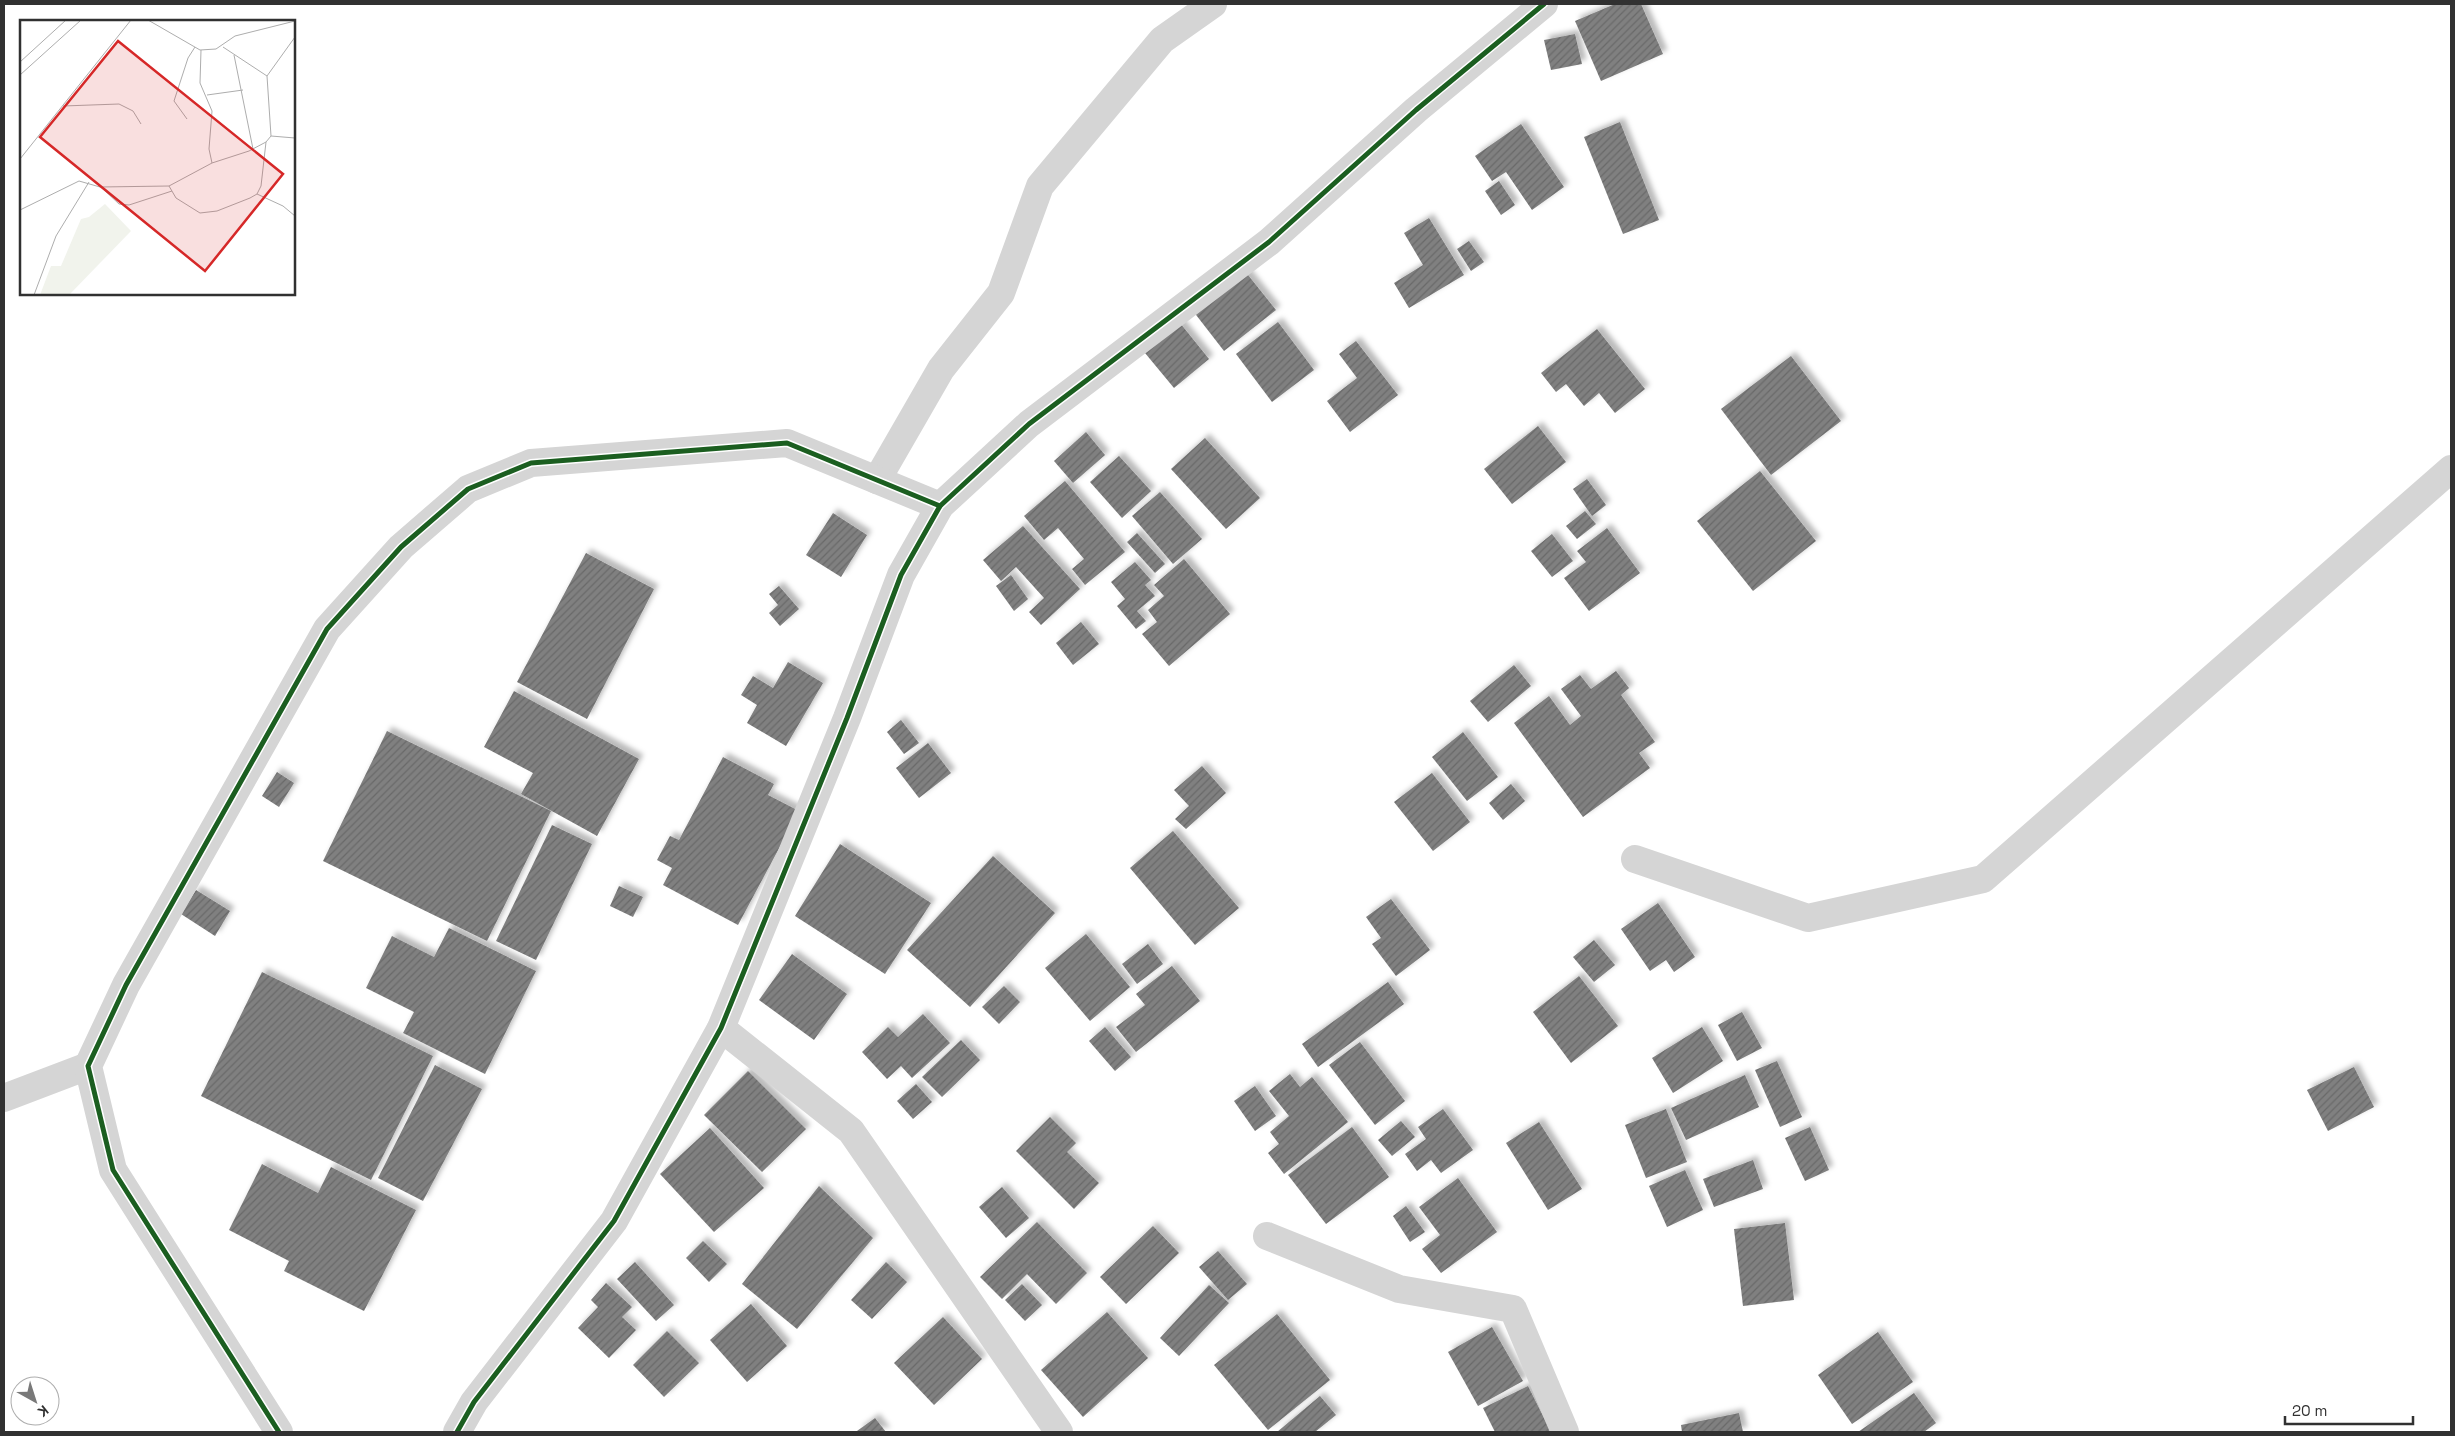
<svg xmlns="http://www.w3.org/2000/svg" width="2455" height="1436" font-family="'Space Grotesk',sans-serif">
<defs>
<pattern id="building-hatch" width="6" height="6" patternUnits="userSpaceOnUse" patternTransform="scale(1.25)"><rect width="6" height="6" fill="#808080"/><path d="M-1 1l2-2M0 6l6-6M5 7l2-2" fill="none" stroke="#696969"/></pattern>
<filter id="shadow"><feDropShadow dx="4.5" dy="-4.5" stdDeviation="2.5" flood-color="#0004"/></filter>
</defs>
<rect width="100%" height="100%" fill="#fff"/>
<!-- building -->
<g fill="url(#building-hatch)" filter="url(#shadow)">
<polygon points="1615,4 1641,4 1663,54 1601,81 1575,21"/>
<polygon points="1575,34 1582,64 1551,70 1544,40"/>
<polygon points="1620,122 1659,220 1623,234 1584,137"/>
<polygon points="1521,124 1564,187 1532,210 1506,172 1492,181 1475,156"/>
<polygon points="1499,181 1515,205 1501,215 1485,191"/>
<polygon points="1429,218 1464,275 1409,308 1394,283 1423,265 1404,233"/>
<polygon points="1469,241 1484,262 1471,271 1457,249"/>
<polygon points="1244,270 1276,310 1224,351 1193,311"/>
<polygon points="1278,322 1314,370 1272,402 1236,354"/>
<polygon points="1180,323 1209,359 1174,388 1145,353"/>
<polygon points="1597,329 1645,389 1615,413 1599,393 1584,406 1566,384 1556,392 1541,373"/>
<polygon points="1356,341 1398,395 1350,432 1327,401 1357,378 1339,354"/>
<polygon points="1791,356 1841,421 1771,475 1721,409"/>
<polygon points="1538,426 1566,462 1512,504 1484,469"/>
<polygon points="1086,432 1105,455 1073,483 1054,461"/>
<polygon points="1205,438 1260,498 1226,529 1171,469"/>
<polygon points="1119,456 1151,491 1122,518 1090,482"/>
<polygon points="1760,471 1816,541 1753,591 1697,521"/>
<polygon points="1587,479 1606,505 1592,516 1573,489"/>
<polygon points="1065,481 1125,552 1085,585 1072,569 1084,559 1058,528 1044,540 1024,516"/>
<polygon points="1160,492 1202,539 1173,564 1132,516"/>
<polygon points="1585,511 1596,524 1577,539 1566,526"/>
<polygon points="833,513 867,535 841,577 806,555"/>
<polygon points="1023,526 1080,589 1041,625 1029,612 1044,598 1016,567 1001,581 983,560"/>
<polygon points="1607,528 1640,573 1589,611 1564,578 1586,562 1577,551"/>
<polygon points="1137,533 1165,564 1155,573 1127,542"/>
<polygon points="1552,534 1573,561 1552,577 1531,551"/>
<polygon points="586,553 654,589 587,719 517,682"/>
<polygon points="1184,559 1230,614 1169,666 1142,634 1157,622 1148,610 1164,596 1154,585"/>
<polygon points="1135,562 1151,580 1145,585 1155,596 1137,611 1146,621 1136,629 1117,606 1125,599 1111,582"/>
<polygon points="1011,575 1028,599 1014,611 996,586"/>
<polygon points="779,586 799,609 780,626 769,613 778,605 769,594"/>
<polygon points="1081,622 1099,644 1073,665 1056,643"/>
<polygon points="788,662 823,683 786,746 747,723 757,705 741,695 753,676 773,688"/>
<polygon points="1514,665 1531,686 1488,722 1470,701"/>
<polygon points="1616,671 1629,688 1621,695 1655,742 1639,753 1650,768 1583,817 1514,723 1549,696 1570,725 1581,716 1561,689 1580,675 1591,689"/>
<polygon points="514,691 639,759 597,836 521,794 533,773 484,747"/>
<polygon points="901,720 919,743 904,754 887,732"/>
<polygon points="387,731 551,811 487,941 323,861"/>
<polygon points="1463,732 1498,777 1467,801 1432,757"/>
<polygon points="928,743 951,773 919,798 896,768"/>
<polygon points="723,757 774,784 768,795 799,811 738,925 663,885 672,868 657,860 670,836 679,840"/>
<polygon points="1202,766 1226,793 1186,829 1175,819 1189,806 1174,790"/>
<polygon points="277,772 294,783 279,807 262,796"/>
<polygon points="1432,773 1470,822 1433,851 1394,802"/>
<polygon points="1511,784 1525,801 1503,820 1489,803"/>
<polygon points="552,825 592,844 536,960 496,941"/>
<polygon points="1173,831 1239,908 1195,945 1130,868"/>
<polygon points="840,844 931,903 885,974 795,916"/>
<polygon points="993,856 1055,913 970,1007 907,950"/>
<polygon points="619,886 643,897 633,917 610,906"/>
<polygon points="196,890 230,911 215,936 181,914"/>
<polygon points="1391,899 1430,950 1396,976 1372,944 1381,938 1366,917"/>
<polygon points="1658,903 1695,957 1674,972 1666,960 1650,971 1621,929"/>
<polygon points="449,928 536,971 485,1074 403,1033 414,1012 366,988 392,936 434,957"/>
<polygon points="1086,934 1130,987 1090,1021 1045,968"/>
<polygon points="1594,940 1615,965 1594,982 1573,957"/>
<polygon points="1148,944 1163,964 1137,984 1122,964"/>
<polygon points="792,954 847,994 814,1040 759,1000"/>
<polygon points="1172,966 1200,1001 1136,1052 1116,1027 1145,1005 1136,994"/>
<polygon points="262,972 433,1056 371,1180 201,1096"/>
<polygon points="1579,976 1618,1026 1571,1063 1533,1012"/>
<polygon points="1388,982 1404,1004 1318,1067 1302,1044"/>
<polygon points="1004,986 1020,1002 999,1024 982,1007"/>
<polygon points="1742,1012 1762,1048 1737,1061 1718,1025"/>
<polygon points="923,1014 950,1043 912,1078 901,1066 887,1079 862,1052 888,1027 898,1037"/>
<polygon points="1105,1027 1131,1057 1115,1071 1089,1041"/>
<polygon points="1702,1027 1723,1061 1673,1093 1652,1058"/>
<polygon points="961,1040 980,1060 942,1097 922,1077"/>
<polygon points="1360,1042 1405,1101 1375,1125 1329,1065"/>
<polygon points="1777,1061 1802,1117 1780,1127 1755,1070"/>
<polygon points="435,1065 482,1089 423,1201 378,1178"/>
<polygon points="2354,1067 2374,1107 2328,1131 2307,1090"/>
<polygon points="748,1071 806,1129 762,1172 704,1115"/>
<polygon points="1290,1074 1300,1087 1312,1077 1348,1122 1284,1174 1268,1153 1279,1144 1270,1132 1289,1116 1269,1091"/>
<polygon points="1745,1075 1759,1107 1686,1140 1671,1108"/>
<polygon points="916,1084 932,1102 913,1119 897,1101"/>
<polygon points="1255,1086 1276,1116 1255,1131 1234,1101"/>
<polygon points="1443,1109 1473,1150 1441,1173 1431,1160 1417,1171 1405,1154 1426,1139 1418,1127"/>
<polygon points="1666,1109 1687,1162 1646,1178 1625,1125"/>
<polygon points="1050,1117 1076,1143 1067,1152 1099,1183 1074,1209 1016,1151"/>
<polygon points="1401,1121 1415,1137 1392,1156 1378,1140"/>
<polygon points="1539,1122 1582,1189 1548,1210 1506,1143"/>
<polygon points="1352,1127 1389,1177 1326,1224 1288,1175"/>
<polygon points="1810,1127 1829,1170 1805,1181 1785,1138"/>
<polygon points="710,1128 764,1188 714,1232 660,1174"/>
<polygon points="1753,1160 1763,1189 1714,1207 1703,1179"/>
<polygon points="262,1164 318,1193 331,1167 416,1210 364,1311 284,1271 289,1261 229,1230"/>
<polygon points="1685,1170 1703,1210 1667,1227 1649,1186"/>
<polygon points="1458,1178 1497,1232 1441,1273 1422,1249 1440,1235 1419,1207"/>
<polygon points="819,1186 873,1238 797,1329 742,1284"/>
<polygon points="1002,1187 1029,1218 1006,1238 979,1207"/>
<polygon points="1406,1206 1425,1232 1410,1242 1393,1216"/>
<polygon points="1037,1222 1087,1273 1056,1304 1027,1274 1002,1299 980,1277"/>
<polygon points="1785,1223 1794,1300 1743,1306 1734,1229"/>
<polygon points="1153,1226 1179,1253 1126,1304 1100,1277"/>
<polygon points="703,1241 727,1264 709,1282 686,1258"/>
<polygon points="1218,1251 1247,1284 1228,1300 1199,1267"/>
<polygon points="635,1262 674,1305 656,1321 617,1279"/>
<polygon points="886,1262 907,1282 872,1319 851,1300"/>
<polygon points="606,1283 632,1307 622,1317 636,1330 609,1358 578,1328 598,1307 591,1300"/>
<polygon points="1022,1284 1042,1305 1025,1321 1005,1300"/>
<polygon points="1209,1285 1229,1303 1179,1356 1160,1338"/>
<polygon points="751,1304 787,1346 747,1382 710,1340"/>
<polygon points="1107,1312 1148,1358 1083,1417 1041,1370"/>
<polygon points="1277,1314 1330,1380 1268,1430 1214,1365"/>
<polygon points="943,1317 982,1359 934,1405 894,1363"/>
<polygon points="1492,1327 1523,1381 1478,1406 1448,1352"/>
<polygon points="667,1331 699,1363 664,1397 633,1365"/>
<polygon points="1878,1332 1913,1382 1852,1424 1818,1375"/>
<polygon points="1528,1386 1551,1432 1495,1432 1483,1408"/>
<polygon points="1914,1393 1936,1423 1924,1432 1858,1432"/>
<polygon points="1320,1396 1336,1415 1315,1432 1277,1432"/>
<polygon points="1739,1413 1743,1432 1682,1432 1681,1425"/>
<polygon points="875,1418 886,1432 859,1432 857,1431"/>
</g>
<g fill="none" stroke-linecap="round" stroke-linejoin="round">
<!-- minor -->
<g stroke="#d5d5d5" stroke-width="28">
<polyline points="877,480 941,369 1001,293 1040,186 1162,40 1213,4"/>
<polyline points="1635,859 1808,918 1983,879 2451,469"/>
<polyline points="721,1028 851,1131 1059,1432"/>
<polyline points="4,1098 88,1066"/>
<polyline points="1267,1236 1399,1289 1513,1309 1565,1432"/>
<polyline points="279,1432 113,1170 88,1066 126,985 327,629 401,547 468,489 531,463 787,443 940,506"/>
<polyline points="457,1432 474,1402 614,1221 721,1028 847,718 901,575 940,506 1029,424 1269,242 1416,110 1544,4"/>
</g>
<defs>
<g id="cycleway">
<polyline points="279,1432 113,1170 88,1066 126,985 327,629 401,547 468,489 531,463 787,443 940,506"/>
<polyline points="457,1432 474,1402 614,1221 721,1028 847,718 901,575 940,506 1029,424 1269,242 1416,110 1544,4"/>
</g>
</defs>
<!-- cycleway casing -->
<use href="#cycleway" stroke="#fff" stroke-width="8"/>
<!-- cycleway -->
<use href="#cycleway" stroke="#1b5e20" stroke-width="5"/>
</g>
<!-- overview -->
<g transform="translate(20 20)">
<rect width="275" height="275" fill="#fff"/>
<path d="M85,184l26,27 -62,64h-29l11,-29h10l20,-47 8,-2z" fill="#f1f3ec"/>
<path fill="none" stroke="#adadad" stroke-width="1" d="M128,0l52,30 16,-1 19,-13 60,-15M203,27l44,29M181,30l-1,33 12,28 -3,38 3,14M214,35l19,94M0,42l46,-42M0,55l61,-55M187,75l36,-5M43,86l56,-2 14,7 8,13M167,99l-13,-18 14,-43 7,-11M251,116l24,2M0,139l111,-139M149,166l7,12 24,15 17,-2 33,-13 7,-4 4,-8 5,-44M81,167l18,17 10,1 43,-14M237,174l26,12 12,10M0,190l59,-29 21,6 69,-1 43,-23 37,-12 17,-9 5,-6 -4,-60 28,-39M14,275l22,-59 33,-54"/>
<path fill="#d62828" fill-opacity="0.15" stroke="#d62828" stroke-width="2.5" d="M98,21l165,133 -78,97 -165,-134z"/>
<rect width="275" height="275" fill="none" stroke="#313131" stroke-width="2.5"/>
</g>
<!-- border -->
<rect width="2455" height="1436" fill="none" stroke="#313131" stroke-width="10"/>
<!-- north arrow -->
<g transform="translate(35 1401) rotate(141)"><circle r="24" fill="#ffffff" stroke="#adadad"/>
<path d="M0-4L9 19L0 12L-9 19Z" fill="#797979"/>
<text y="-8" font-size="14" font-weight="bold" text-anchor="middle" fill="#313131">K</text>
</g>
<!-- scale -->
<path d="M2285 1416v8h128v-8" fill="none" stroke="#313131" stroke-width="2.5"/>
<text x="2292" y="1416" font-size="15" fill="#313131" stroke="#ffffff" stroke-width="4" paint-order="stroke">20 m</text>
</svg>
